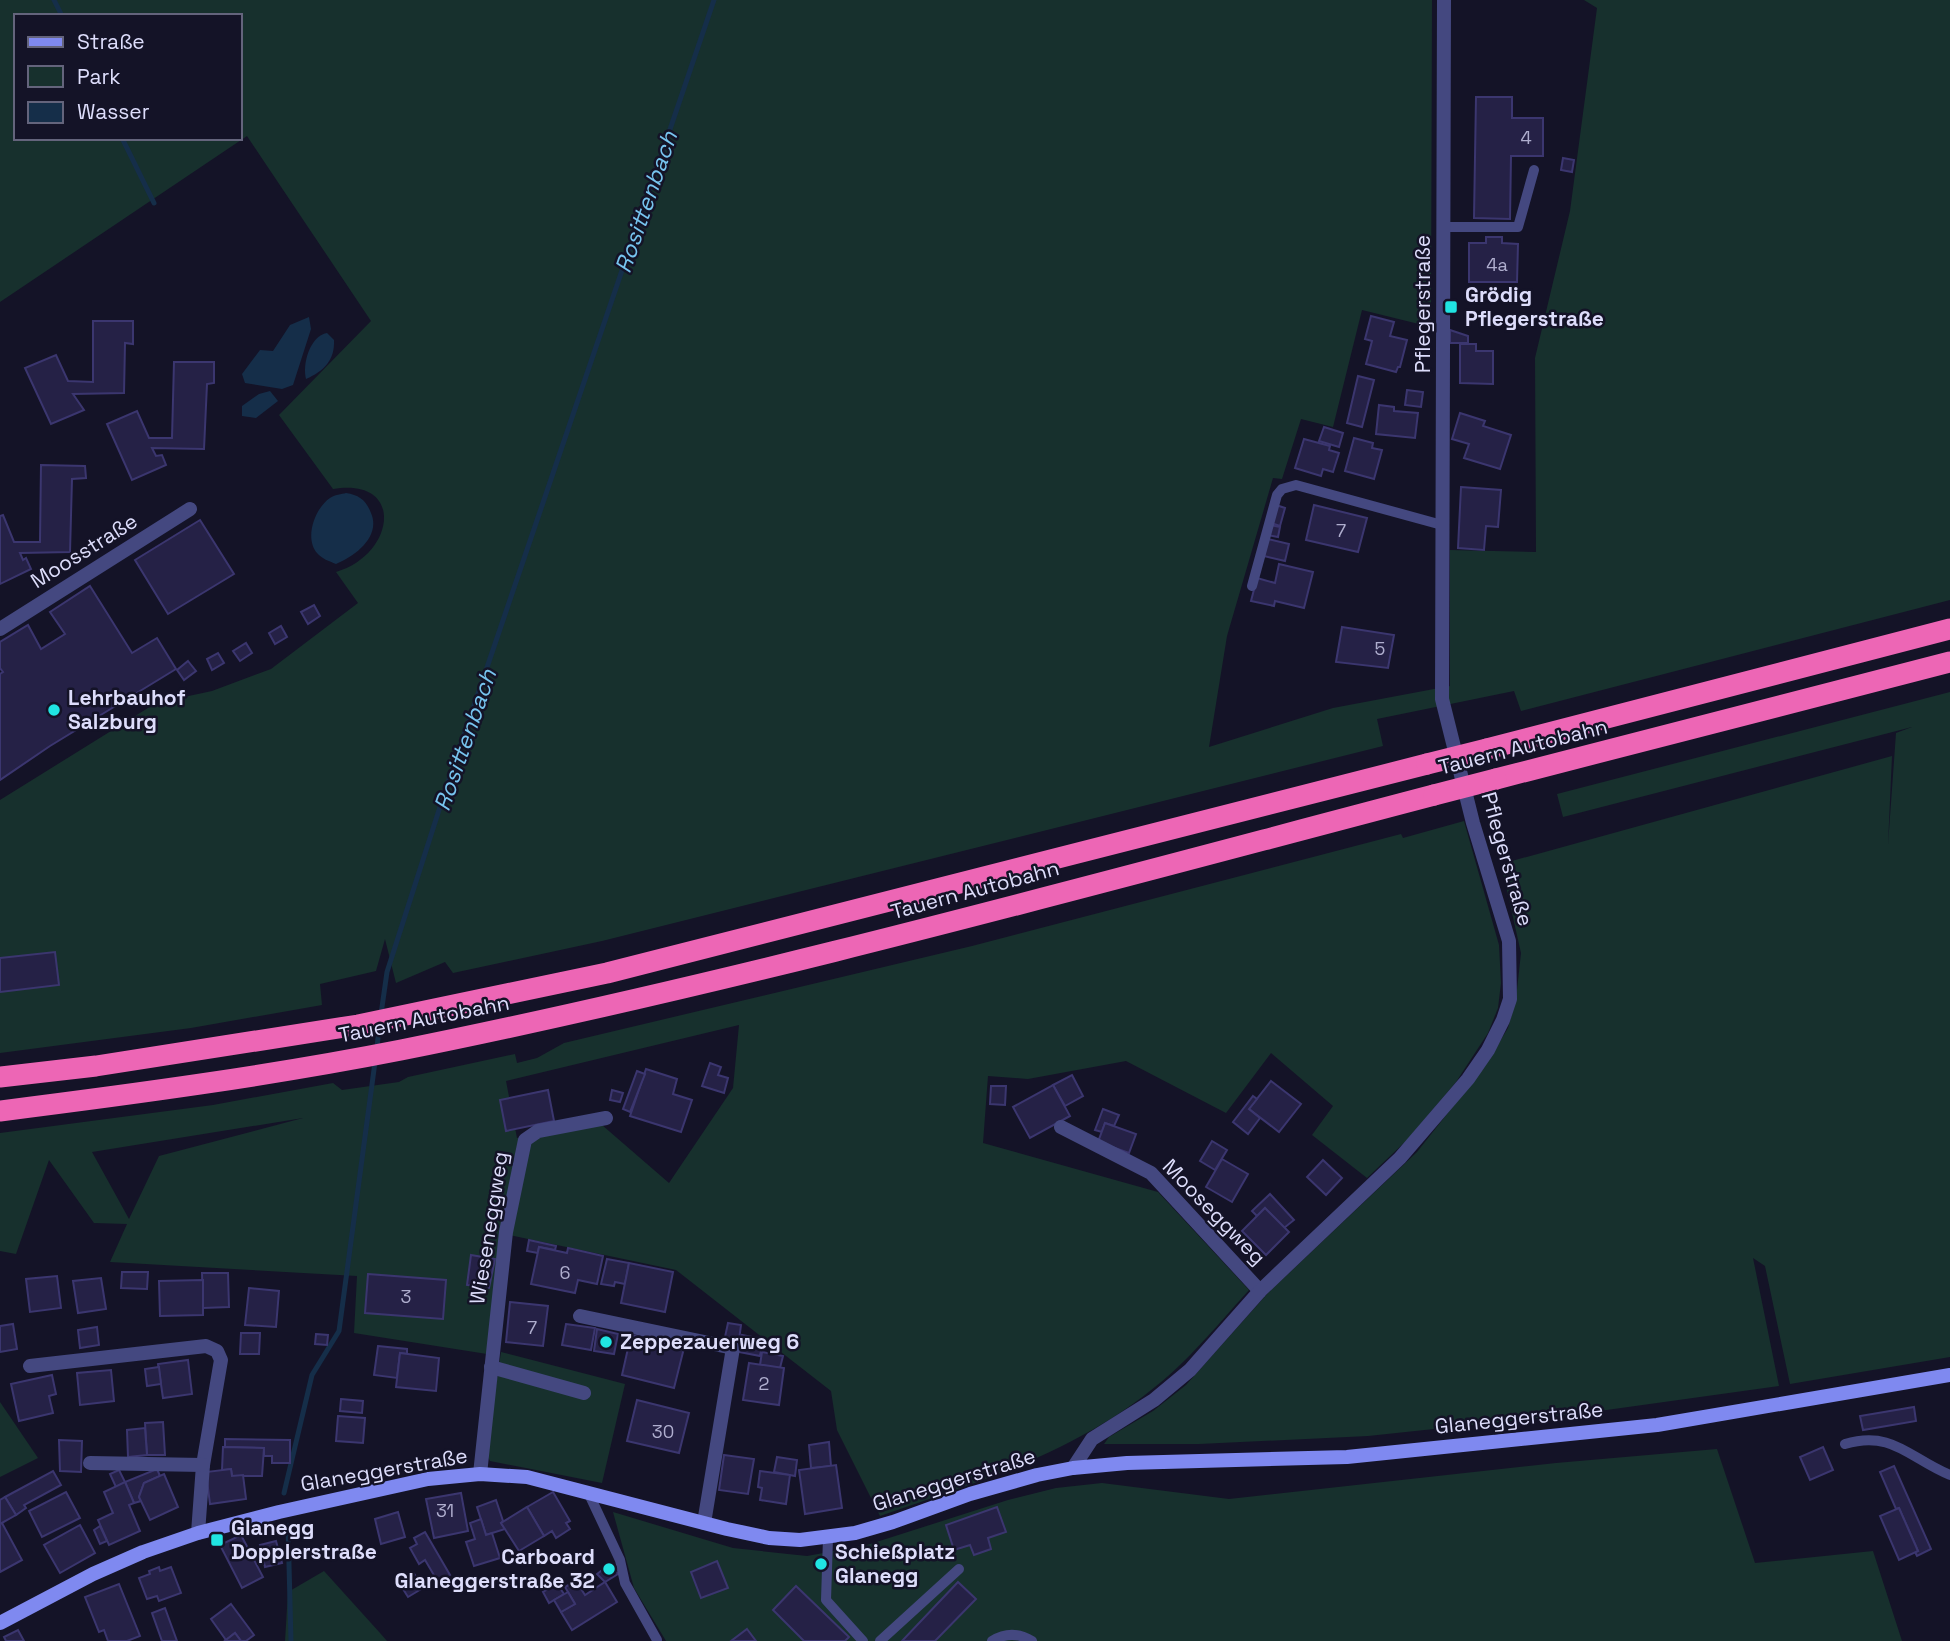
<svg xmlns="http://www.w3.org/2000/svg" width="1950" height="1641" font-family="'Space Grotesk',sans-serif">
<rect width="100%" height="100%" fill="#141327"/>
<!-- green -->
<g fill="#17302d" fill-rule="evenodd">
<path d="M0,0h1432l-1,327 -69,-17 -29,117 -32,-8 -19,60 -9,-1 -46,158 -18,111 124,-39 117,-22v-136l86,2 -1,-194 35,-147 27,-203 -13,-8h366v600l-429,111 -7,-20 -137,28 6,27 -781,195 -149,32 -8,-11 -49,21 -11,-44 -9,32 -56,13 2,21 -131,23 -191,25v-253l156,-97 56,-12 59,-22 87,-66 -22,-31c59,-17 70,-95 -3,-83l-54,-74 92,-94 -124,-185 -247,166zM16,16h224v122h-224z"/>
<polygon points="1950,692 1950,1357 1790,1384 1765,1266 1753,1258 1779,1386 1585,1413 1368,1436 1199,1444 1104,1444 1109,1437 1153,1411 1186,1385 1268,1293 1417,1152 1485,1066 1508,1028 1516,999 1521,953 1501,864 1892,756 1888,845 1896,733 1912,727 1563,817 1557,794"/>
<path d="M1464,821l35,124 2,38 -3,25 -10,25 -32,49 -48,57 -41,39 -55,-43 21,-29 -62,-53 -45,60 -100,-52 -98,18 -40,-3 -5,67 175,49 91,98c-22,24 -44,51 -68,74 -85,82 -193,115 -301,152l-43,-86 -6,-39 -155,-121 -176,-37 -13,121 -133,-21 3,-57 -247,-14 17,-38 -33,-1 -45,-63 -33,94 -16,-3v-118l213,-28 120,-22 9,7 57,-8 9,-5 107,-23 2,9 20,-5 27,-15 408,-97 429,-112 2,4zM739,1025l-6,63 -64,95 -67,-58 -85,13 -11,-57zM303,1118l-144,38 -30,63 -37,-67z"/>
<polygon points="501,1352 625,1384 602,1483 490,1461 486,1453"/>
<polygon points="0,1402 38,1458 0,1477"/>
<polygon points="1717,1449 1755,1563 1873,1551 1902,1641 666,1641 634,1588 613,1512 733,1548 807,1556 867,1545 1008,1500 1056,1488 1102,1483 1229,1499 1556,1463"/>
<polygon points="324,1571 380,1633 387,1641 285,1641 288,1592"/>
</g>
<!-- water -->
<g fill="#152e49">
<polygon points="309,317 311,329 293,385 282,389 245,383 242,374 260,350 273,351 290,325"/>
<path d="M327,333l7,7c1,20 -10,31 -28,39 -4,-15 4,-43 21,-46z"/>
<polygon points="270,391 278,401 256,418 242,416 242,406 259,394"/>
<path d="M346,493c13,2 20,7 25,20 10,23 -15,43 -35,51 -7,-3 -14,-5 -19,-11 -13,-15 -2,-45 13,-55 4,-3 12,-4 16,-5z"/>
</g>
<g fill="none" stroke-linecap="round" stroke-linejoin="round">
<!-- stream -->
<g stroke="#152e49" stroke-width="5">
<polyline points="54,0 62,16"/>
<polyline points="122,138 154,203"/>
<polyline points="381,1014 387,972 448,782 714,0"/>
<polyline points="377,1048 379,1027"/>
<polyline points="284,1493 312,1375 339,1331 375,1062"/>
<polyline points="288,1526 291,1641"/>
</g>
</g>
<!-- building -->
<g fill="#252146" stroke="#3b366f" stroke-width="2">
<polygon points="1476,97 1512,97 1512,118 1543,118 1543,156 1511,156 1510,219 1474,218"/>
<polygon points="1563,158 1574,160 1572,172 1561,170"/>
<polygon points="1486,237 1502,237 1502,243 1518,244 1517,282 1469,282 1469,243 1486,243"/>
<polygon points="1371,316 1394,322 1390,336 1407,340 1400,367 1398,367 1396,372 1366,364 1372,341 1365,339"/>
<polygon points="93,321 133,321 133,344 125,343 124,393 73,394 84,410 51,424 25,368 56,355 68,381 93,382"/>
<polygon points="1450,330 1468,336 1468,343 1450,343"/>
<polygon points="1460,344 1476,344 1476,351 1493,351 1493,384 1460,383"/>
<polygon points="174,362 214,362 214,383 207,384 204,449 152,448 156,456 162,455 166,465 132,480 107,424 137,411 149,438 172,438"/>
<polygon points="1358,376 1374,380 1362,427 1347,423"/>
<polygon points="1407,390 1423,392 1421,407 1405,405"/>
<polygon points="1379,405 1394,407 1394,411 1418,413 1415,438 1376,434"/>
<polygon points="1460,413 1485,421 1483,426 1511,435 1500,469 1464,458 1469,444 1452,439"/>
<polygon points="1324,427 1343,433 1339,447 1319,441"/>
<polygon points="1354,438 1373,443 1372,448 1382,450 1374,479 1345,471"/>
<polygon points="1304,439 1330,446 1329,450 1339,453 1333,472 1323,469 1321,476 1295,468"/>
<polygon points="41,465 85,466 86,478 72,479 70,552 20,553 23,560 26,558 31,569 0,584 0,516 3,515 14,542 40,542"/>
<polygon points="1461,487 1501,490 1498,527 1486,526 1484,550 1458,548"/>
<polygon points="1276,505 1285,508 1280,526 1271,523"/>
<polygon points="1314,505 1367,518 1358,552 1306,540"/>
<polygon points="200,520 234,574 168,614 135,560"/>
<polygon points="1270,525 1280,527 1278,537 1268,535"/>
<polygon points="1268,539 1289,544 1285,561 1264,556"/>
<polygon points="1279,564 1313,572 1304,608 1275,601 1274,606 1251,601 1257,578 1275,583"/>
<polygon points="90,586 132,653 157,638 176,669 50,746 0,780 0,674 3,672 0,668 0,642 28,625 41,649 65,634 50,612"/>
<polygon points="314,605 320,616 308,624 301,612"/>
<polygon points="281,626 287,637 275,644 269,633"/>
<polygon points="1342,627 1394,635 1388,668 1336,662"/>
<polygon points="246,643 252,653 240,661 233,651"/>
<polygon points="218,653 224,663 212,670 207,659"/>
<polygon points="188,661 196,671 184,680 177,670"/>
<polygon points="55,952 59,985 0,992 0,958"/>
<polygon points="710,1063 721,1067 718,1075 728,1078 724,1093 702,1086"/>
<polygon points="646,1069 677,1079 673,1094 692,1100 681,1132 630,1116"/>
<polygon points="637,1071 645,1074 630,1112 623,1109"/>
<polygon points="1072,1075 1083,1096 1065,1106 1053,1085"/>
<polygon points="1271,1081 1301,1104 1279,1132 1249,1109"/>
<polygon points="1053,1085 1070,1116 1030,1138 1013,1107"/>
<polygon points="991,1086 1006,1086 1005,1105 990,1104"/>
<polygon points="548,1090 554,1121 506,1131 500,1100"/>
<polygon points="612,1090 623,1093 620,1102 610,1100"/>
<polygon points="1253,1096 1257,1099 1249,1109 1260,1118 1248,1134 1233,1122"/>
<polygon points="1103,1109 1119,1115 1114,1126 1105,1123 1102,1132 1095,1130"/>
<polygon points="1105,1123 1136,1134 1129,1153 1098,1142"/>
<polygon points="1212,1141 1227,1150 1215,1170 1200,1161"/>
<polygon points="1222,1159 1248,1174 1232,1202 1206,1187"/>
<polygon points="1323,1160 1342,1178 1326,1195 1307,1177"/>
<polygon points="1270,1194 1294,1220 1284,1228 1265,1208 1257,1216 1252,1211"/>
<polygon points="1265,1208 1289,1232 1266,1255 1242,1231"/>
<polygon points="529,1240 556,1246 555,1250 539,1247 538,1253 527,1251"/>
<polygon points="539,1247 567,1253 568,1248 603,1256 597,1284 578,1280 575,1293 531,1284"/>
<polygon points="471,1255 495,1259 489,1288 467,1285"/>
<polygon points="607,1259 629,1263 625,1284 615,1282 614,1286 601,1284"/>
<polygon points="629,1263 673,1272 665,1312 621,1303"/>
<polygon points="122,1272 148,1272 147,1289 121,1288"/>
<polygon points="202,1273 228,1273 229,1307 203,1308"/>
<polygon points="368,1274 446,1280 443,1319 365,1313"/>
<polygon points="57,1276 61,1308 30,1312 26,1279"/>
<polygon points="101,1278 106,1309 78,1313 73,1281"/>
<polygon points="203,1280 203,1315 160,1316 159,1281"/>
<polygon points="249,1288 279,1291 276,1327 245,1325"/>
<polygon points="510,1302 548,1306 543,1346 506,1342"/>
<polygon points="728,1323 741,1325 739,1340 725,1337"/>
<polygon points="13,1324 17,1349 0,1352 0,1326"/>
<polygon points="566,1324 595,1328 591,1350 562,1345"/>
<polygon points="97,1327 99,1345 80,1348 78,1330"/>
<polygon points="597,1329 618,1334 614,1354 594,1351"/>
<polygon points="241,1333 260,1333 259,1354 240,1354"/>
<polygon points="316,1334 328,1335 327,1345 315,1344"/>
<polygon points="631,1335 684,1348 674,1388 622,1375"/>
<polygon points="742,1335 763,1339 760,1356 739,1352"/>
<polygon points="378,1346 407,1349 407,1354 400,1353 397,1378 374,1375"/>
<polygon points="762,1352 783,1356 780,1368 760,1365"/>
<polygon points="400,1353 439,1358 436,1391 396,1387"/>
<polygon points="188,1360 192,1394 163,1398 158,1364"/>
<polygon points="749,1363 784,1368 779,1405 743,1400"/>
<polygon points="159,1367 161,1384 147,1386 145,1369"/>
<polygon points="111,1370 114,1401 80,1405 77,1373"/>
<polygon points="52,1375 56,1394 49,1396 53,1413 19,1421 11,1384"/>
<polygon points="341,1399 363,1401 362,1413 340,1411"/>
<polygon points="637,1400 689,1413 679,1453 627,1441"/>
<polygon points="1914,1407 1916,1421 1863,1430 1860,1416"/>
<polygon points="338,1416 365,1418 363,1443 336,1441"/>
<polygon points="163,1422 165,1455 147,1455 145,1423"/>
<polygon points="145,1428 147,1455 128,1457 127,1430"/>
<polygon points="225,1439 290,1440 290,1463 272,1463 272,1456 264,1456 264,1448 225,1447"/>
<polygon points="59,1440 82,1441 81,1472 60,1471"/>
<polygon points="829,1442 831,1466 811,1468 809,1445"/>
<polygon points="223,1447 264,1448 262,1476 232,1476 231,1469 222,1470"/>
<polygon points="1823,1447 1833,1470 1810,1480 1800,1457"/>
<polygon points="724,1455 754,1459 748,1494 719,1490"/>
<polygon points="777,1457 797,1460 795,1476 774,1472"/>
<polygon points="836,1465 842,1508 805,1514 799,1470"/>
<polygon points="1894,1466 1931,1549 1917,1556 1915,1552 1918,1551 1899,1508 1896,1509 1880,1472"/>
<polygon points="157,1469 160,1476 144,1483 139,1497 141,1501 134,1503 125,1482"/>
<polygon points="231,1469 232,1476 243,1475 246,1499 210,1504 206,1472"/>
<polygon points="119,1470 125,1482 116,1487 110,1474"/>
<polygon points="53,1471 61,1485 24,1505 26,1508 16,1515 5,1497"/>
<polygon points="760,1471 790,1475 786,1504 760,1500 762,1488 758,1487"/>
<polygon points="164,1474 178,1507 150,1520 139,1497 144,1483"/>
<polygon points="125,1482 134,1503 129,1505 140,1531 109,1545 98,1520 113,1513 104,1492"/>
<polygon points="66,1492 80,1518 42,1537 29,1511"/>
<polygon points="553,1492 570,1521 566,1523 570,1529 556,1538 552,1531 544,1536 527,1507"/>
<polygon points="461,1493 468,1531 434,1538 426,1499"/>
<polygon points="5,1497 16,1515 0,1524 0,1500"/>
<polygon points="496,1500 503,1521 501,1523 505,1529 486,1535 477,1507"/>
<polygon points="527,1507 544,1536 519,1551 501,1523"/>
<polygon points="997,1507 1006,1532 988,1538 991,1549 974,1555 970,1545 954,1550 946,1525"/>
<polygon points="1899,1508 1918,1551 1899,1560 1880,1516"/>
<polygon points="398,1512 405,1537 381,1544 375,1519"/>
<polygon points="481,1519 486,1535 492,1533 500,1558 474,1566 466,1542 475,1539 470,1523"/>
<polygon points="2,1523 22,1560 0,1572 0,1524"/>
<polygon points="80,1525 95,1553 60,1573 44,1545"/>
<polygon points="100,1526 107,1541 100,1544 94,1530"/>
<polygon points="425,1532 450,1575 438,1582 425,1560 419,1564 410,1548 417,1544 414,1538"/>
<polygon points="241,1535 263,1577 242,1588 220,1545"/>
<polygon points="276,1541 282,1563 265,1567 260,1545"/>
<polygon points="717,1561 728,1588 701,1598 691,1572"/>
<polygon points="610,1564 618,1574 605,1582 597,1574"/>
<polygon points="159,1567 160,1571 171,1567 181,1593 159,1601 157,1596 147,1599 139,1578 150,1574 149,1571"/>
<polygon points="413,1572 423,1588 408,1597 398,1581"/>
<polygon points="576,1581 585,1595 605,1582 617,1602 572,1630 561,1612 575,1604 565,1587"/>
<polygon points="958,1582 976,1599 935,1641 902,1641"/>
<polygon points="119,1584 140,1636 127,1641 108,1641 104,1630 99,1632 85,1597"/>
<polygon points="557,1584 564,1594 549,1603 543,1592"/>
<polygon points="796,1586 849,1637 845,1641 804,1641 773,1610"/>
<polygon points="568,1592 575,1604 561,1612 554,1600"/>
<polygon points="231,1604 254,1635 246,1641 241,1641 235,1633 226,1640 211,1619"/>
<polygon points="165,1608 177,1641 162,1641 152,1613"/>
<polygon points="747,1629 756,1641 731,1641"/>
<polygon points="18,1630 24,1641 6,1641 4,1637"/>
<polygon points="235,1633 241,1641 224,1641 226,1640"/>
</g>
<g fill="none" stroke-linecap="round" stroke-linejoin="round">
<!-- lane -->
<g stroke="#444880" stroke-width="10">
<polyline points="1444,227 1518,227 1534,170"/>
<polyline points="1252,586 1277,495 1282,489 1296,485 1442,525"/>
<path d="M1845,1444c47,-14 64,14 105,31"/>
<polyline points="588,1492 620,1560 625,1583 657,1640"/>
<polyline points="828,1538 826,1600 863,1641"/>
<polyline points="880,1641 959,1569"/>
<path d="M992,1641c13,-8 27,-8 40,0"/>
</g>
<!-- street -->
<g stroke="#444880" stroke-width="14">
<polyline points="0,629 190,509"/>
<polyline points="1061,1127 1151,1173 1260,1291"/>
<polyline points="580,1316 733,1348 704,1523"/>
<polyline points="30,1366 206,1346 217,1351 221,1360 203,1465 198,1533"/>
<polyline points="491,1367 584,1393"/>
<polyline points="90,1463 203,1465"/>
<polyline points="1073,1468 1092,1439 1154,1400 1190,1370 1260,1291 1400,1158 1468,1079 1488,1050 1503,1020 1510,999 1509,941 1473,823 1442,699 1444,0"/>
<polyline points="480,1474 506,1232 525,1140 538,1131 606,1118"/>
</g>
<!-- secondary -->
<polyline stroke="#7f89f0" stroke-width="14" points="0,1623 93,1574 143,1552 198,1533 279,1512 428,1479 480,1474 527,1477 727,1529 769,1538 800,1540 855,1533 893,1522 970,1494 1037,1475 1073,1468 1127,1463 1347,1457 1657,1425 1950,1375"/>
<!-- highway -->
<g stroke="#ed66b5" stroke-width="21">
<polyline points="1487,749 1950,629"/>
<polyline points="1496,779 1950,662"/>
<polyline points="0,1077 96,1066 358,1025 607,973 1427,764"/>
<path d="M0,1111c134,-17 269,-35 401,-61 348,-70 690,-165 1033,-255"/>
</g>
<!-- highway-bridge -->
<g stroke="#ed66b5" stroke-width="21">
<polyline points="1427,764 1487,749"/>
<polyline points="1434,795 1496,779"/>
</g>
</g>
<!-- markers -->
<g fill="#20e4e2" stroke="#141327" stroke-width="2.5">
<rect x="1444" y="300" width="14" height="14" rx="3.5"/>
<circle cx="54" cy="710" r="7"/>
<circle cx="606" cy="1342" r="7"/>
<rect x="210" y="1533" width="14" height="14" rx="3.5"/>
<circle cx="821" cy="1564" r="7"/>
<circle cx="609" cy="1569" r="7"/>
</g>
<g text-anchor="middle" stroke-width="5" stroke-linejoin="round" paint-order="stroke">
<!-- number labels -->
<g font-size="18" fill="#afaece">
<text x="1526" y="144">4</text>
<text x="1497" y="271">4a</text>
<text x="1341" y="537">7</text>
<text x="1380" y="655">5</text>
<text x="565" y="1279">6</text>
<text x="406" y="1303">3</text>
<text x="532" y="1334">7</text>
<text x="764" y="1390">2</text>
<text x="663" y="1438">30</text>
<text x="445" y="1517">31</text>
</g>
<!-- poi labels -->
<g font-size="21" font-weight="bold" fill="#ddddfb" stroke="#141327" text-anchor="start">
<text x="1465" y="302">Grödig<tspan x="1465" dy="24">Pflegerstraße</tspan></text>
<text x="68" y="705">Lehrbauhof<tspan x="68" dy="24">Salzburg</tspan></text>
<text x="620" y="1349">Zeppezauerweg 6</text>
<text x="231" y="1535">Glanegg<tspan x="231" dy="24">Dopplerstraße</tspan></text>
<text x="835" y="1559">Schießplatz<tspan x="835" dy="24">Glanegg</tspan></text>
<text x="595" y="1564" text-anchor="end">Carboard<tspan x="595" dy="24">Glaneggerstraße 32</tspan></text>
</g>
<!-- street labels -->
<g font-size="21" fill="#ddddfb" stroke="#141327">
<text transform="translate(1423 304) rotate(-90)" y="7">Pflegerstraße</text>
<text transform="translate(84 551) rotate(-32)" y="7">Moosstraße</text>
<text transform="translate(1523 747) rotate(-14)" y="7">Tauern Autobahn</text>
<text transform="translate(1507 859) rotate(74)" y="7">Pflegerstraße</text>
<text transform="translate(975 890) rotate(-15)" y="7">Tauern Autobahn</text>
<text transform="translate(424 1019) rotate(-11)" y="7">Tauern Autobahn</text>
<text transform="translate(1214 1212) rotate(46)" y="7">Mooseggweg</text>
<text transform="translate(489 1228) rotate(-81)" y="7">Wieseneggweg</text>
<text transform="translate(1519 1418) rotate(-6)" y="7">Glaneggerstraße</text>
<text transform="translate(384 1470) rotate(-10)" y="7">Glaneggerstraße</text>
<text transform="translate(954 1480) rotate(-17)" y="7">Glaneggerstraße</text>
</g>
<!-- water labels -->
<g font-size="23" font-style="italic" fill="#77c4ef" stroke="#141327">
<text transform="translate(646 202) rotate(-71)" y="8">Rosittenbach</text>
<text transform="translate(465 740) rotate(-71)" y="8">Rosittenbach</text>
</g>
</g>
<!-- legend -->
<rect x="14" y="14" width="228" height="126" fill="#141327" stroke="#64647c" stroke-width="2"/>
<rect x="28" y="37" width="35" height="10" fill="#7f89f0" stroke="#64647c" stroke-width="2"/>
<text x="77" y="49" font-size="21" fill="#ddddfb">Straße</text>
<rect x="28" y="66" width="35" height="21" fill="#17302d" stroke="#64647c" stroke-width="2"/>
<text x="77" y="84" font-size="21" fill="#ddddfb">Park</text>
<rect x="28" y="102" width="35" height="21" fill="#152e49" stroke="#64647c" stroke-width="2"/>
<text x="77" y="119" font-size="21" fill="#ddddfb">Wasser</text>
</svg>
